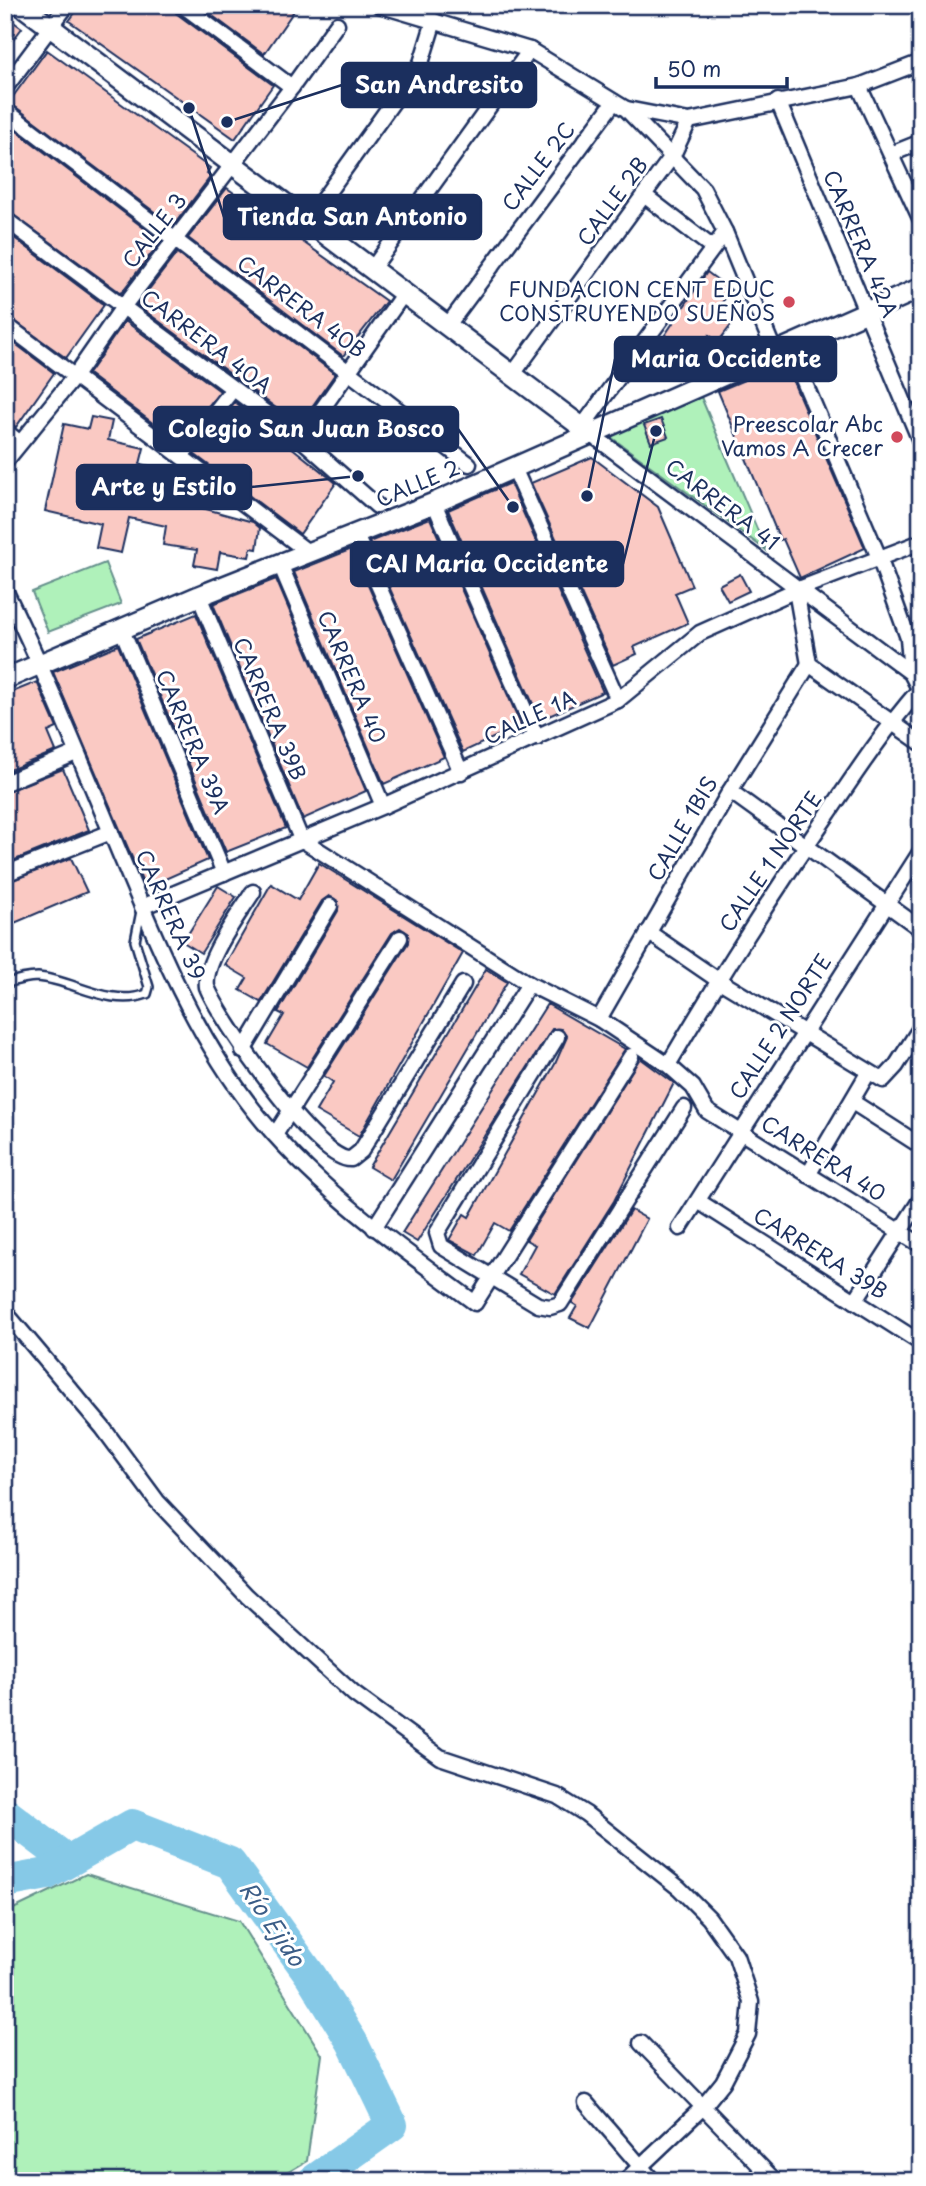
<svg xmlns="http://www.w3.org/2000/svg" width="926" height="2186" font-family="'Playpen Sans',sans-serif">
<rect width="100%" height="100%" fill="#fff"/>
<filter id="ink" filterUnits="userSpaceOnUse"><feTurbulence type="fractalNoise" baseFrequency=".0143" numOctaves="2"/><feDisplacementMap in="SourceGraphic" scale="14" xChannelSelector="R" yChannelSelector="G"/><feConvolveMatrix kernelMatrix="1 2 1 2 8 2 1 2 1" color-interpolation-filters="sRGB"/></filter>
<g filter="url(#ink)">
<!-- green -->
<g fill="#aff1ba" stroke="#65908c" stroke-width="2">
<polygon points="701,397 766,550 608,435"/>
<polygon points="105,563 121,604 48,632 32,592"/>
<polygon points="86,1874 239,1921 322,2055 307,2161 273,2181 5,2181 5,1913"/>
</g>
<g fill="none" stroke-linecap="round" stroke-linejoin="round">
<!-- river -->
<g stroke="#86c9e7" stroke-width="32">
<polyline points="5,1813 67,1860"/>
<polyline points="5,1882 47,1874 132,1825 230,1863 311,1976 352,2042 392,2125 313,2181"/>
</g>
</g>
<!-- building -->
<g fill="#fac9c3" stroke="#1b2f5e" stroke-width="2">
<polygon points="81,5 173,5 176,13 273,85 235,139 69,21"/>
<polygon points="198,5 298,5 264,54"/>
<polygon points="5,16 22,28 5,51"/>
<polygon points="47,50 210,168 207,173 211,176 173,226 9,102"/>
<polygon points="5,122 161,241 121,293 5,209"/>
<polygon points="227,188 386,301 343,356 188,238"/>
<polygon points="5,231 104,305 66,358 5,314"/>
<polygon points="177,253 335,374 299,425 137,305"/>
<polygon points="707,272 731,290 716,311 732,324 718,342 709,335 690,362 679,355 657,368 649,359"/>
<polygon points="125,321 220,391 179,443 88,374"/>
<polygon points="5,336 54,373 16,427 5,419"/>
<polygon points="785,363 865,548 800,578 783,539 780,540 718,391"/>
<polygon points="235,402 336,483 300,534 194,454"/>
<polygon points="91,417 112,421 108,440 144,448 140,464 169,470 165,489 197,493 195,506 253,522 260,528 257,549 251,548 249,557 220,552 217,569 194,565 197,550 163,545 166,526 129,518 121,553 96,548 101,524 45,511 64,424 88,429"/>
<polygon points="661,419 668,437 651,443 644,425"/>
<polygon points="592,457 658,507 692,586 675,593 688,623 634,647 637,654 613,665 531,483"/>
<polygon points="510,483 603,692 540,720 448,510"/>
<polygon points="430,518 521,725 463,752 369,542"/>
<polygon points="352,549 444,757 384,784 294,572"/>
<polygon points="740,574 749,591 728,601 719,585"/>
<polygon points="276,579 366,791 303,819 213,604"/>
<polygon points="196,614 286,828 226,852 136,639"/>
<polygon points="118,645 208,860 145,888 53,672"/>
<polygon points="37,682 57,728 48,732 56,751 5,772 5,695"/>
<polygon points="63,769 89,830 5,864 5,792"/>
<polygon points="71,858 87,892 5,927 5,883"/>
<polygon points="319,863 463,953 359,1136 316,1111 333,1082 324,1076 408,943 408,933 400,928 392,933 307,1067 267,1044 284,1015 278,1012 338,911 338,901 329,896 322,901 261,1002 240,990 247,978 225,965 271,884 298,900"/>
<polygon points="218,886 236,897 201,953 183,942"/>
<polygon points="486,969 507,982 391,1180 369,1167"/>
<polygon points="547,1004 625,1049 509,1231 495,1223 477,1255 449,1240 464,1214 469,1217 555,1064 567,1037 561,1029 552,1029 417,1242 402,1233"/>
<polygon points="640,1058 674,1083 614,1201 555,1294 519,1274 535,1245 526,1240"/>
<polygon points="631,1210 647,1219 590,1328 570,1318 577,1306 572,1303"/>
</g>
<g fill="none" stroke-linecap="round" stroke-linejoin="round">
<defs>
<path id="lane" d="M5,984c11,-4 21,-7 33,-7 35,3 72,31 109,17l2,-7 -14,-46 6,-30"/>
<g id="street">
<polyline points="182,5 292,87"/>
<polyline points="379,5 530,50 626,109 703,189 725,232 775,353"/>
<polyline points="859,86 921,220"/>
<polyline points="5,88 67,5"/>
<polyline points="778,101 921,443"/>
<polyline points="627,109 689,121 859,86 921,62"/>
<polyline points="5,110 469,464"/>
<polyline points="891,154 921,142"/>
<polyline points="644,195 713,248"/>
<polyline points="5,219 301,439 377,506"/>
<polyline points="308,220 421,63 434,21"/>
<polyline points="372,269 530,50"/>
<polyline points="5,324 308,552"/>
<polyline points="448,325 614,102"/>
<polyline points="789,346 880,560 908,638 911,673"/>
<polyline points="513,374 673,155 689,121"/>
<polyline points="582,427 725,232"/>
<polyline points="5,431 19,442"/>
<polyline points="591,434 911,673 921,692"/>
<polyline points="301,439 404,293"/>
<polyline points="181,456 233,389"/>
<polyline points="5,462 75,376 123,307 292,87 337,24"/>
<polyline points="514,468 618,700"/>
<polyline points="434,503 537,738"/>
<polyline points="356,535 461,772"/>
<polyline points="280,564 383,806"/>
<path d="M5,590c41,84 76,171 112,257 38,91 75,184 136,262 61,78 144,136 222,194l156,-247"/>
<polyline points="796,590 809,664"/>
<polyline points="199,596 301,839 529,984 599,1019 668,1065 693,1087 707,1111 921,1245"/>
<polyline points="121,628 224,873"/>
<polyline points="809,664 921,743"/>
<polyline points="5,783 76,753"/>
<polyline points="730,791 921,929"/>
<polyline points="5,874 111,832"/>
<path d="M253,892c-14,22 -50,70 -46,95 13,32 111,176 144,172l10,-8 102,-167"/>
<polyline points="142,907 383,806 618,700 700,633 796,590 921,542"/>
<polyline points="648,932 718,980 883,1080 896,1066 921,1027"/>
<polyline points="599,1019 730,791 809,664"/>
<polyline points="557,1037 437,1233 441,1246 538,1305 550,1307 560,1304 684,1108"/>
<polyline points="243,1051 330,906"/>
<path d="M668,1065c50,-85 103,-169 160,-251 29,-43 57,-85 91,-124"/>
<polyline points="854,1103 921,1146"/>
<polyline points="275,1135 400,938"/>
<polyline points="808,1175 868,1073"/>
<polyline points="698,1201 921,1343"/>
<polyline points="374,1228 529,984"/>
<polyline points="680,1228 921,851"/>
<polyline points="855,1301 921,1199"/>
<polyline points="5,1312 103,1428 157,1501 247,1596 354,1694 440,1757 557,1796 586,1814 679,1888 709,1918 736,1956 751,2002 748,2034 723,2082 702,2108 625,2181"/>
<polyline points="641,2043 775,2181"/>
<polyline points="586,2103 653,2181"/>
</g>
<g id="secondary">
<polyline points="21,5 591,434"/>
<polyline points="5,679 199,596 434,503 921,288"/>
</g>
</defs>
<!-- lane casing -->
<use href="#lane" stroke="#1b2f5e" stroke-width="12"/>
<!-- street casing -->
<use href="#street" stroke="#1b2f5e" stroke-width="19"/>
<!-- secondary casing -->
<use href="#secondary" stroke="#1b2f5e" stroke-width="24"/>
<!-- lane -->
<use href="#lane" stroke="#fff" stroke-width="7"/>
<!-- street -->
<use href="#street" stroke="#fff" stroke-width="14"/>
<!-- secondary -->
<use href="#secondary" stroke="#fff" stroke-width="19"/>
</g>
</g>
<!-- markers -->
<g fill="#d1495b" stroke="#fff" stroke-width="2.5">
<circle cx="789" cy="302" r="7"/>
<circle cx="897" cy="437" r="7"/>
</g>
<g text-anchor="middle" stroke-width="6" stroke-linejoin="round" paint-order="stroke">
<!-- street labels -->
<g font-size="21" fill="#1b2f5e" stroke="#fff">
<text transform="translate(539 167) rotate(-53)" y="7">CALLE 2C</text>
<text transform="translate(613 202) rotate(-54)" y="7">CALLE 2B</text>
<text transform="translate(155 231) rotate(-52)" y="7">CALLE 3</text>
<text transform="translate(860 244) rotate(67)" y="7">CARRERA 42A</text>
<text transform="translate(301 307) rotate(37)" y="7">CARRERA 40B</text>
<text transform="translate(206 342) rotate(37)" y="7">CARRERA 40A</text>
<text transform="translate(418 484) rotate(-23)" y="7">CALLE 2</text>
<text transform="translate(722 505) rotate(37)" y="7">CARRERA 41</text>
<text transform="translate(351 677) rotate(67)" y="7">CARRERA 40</text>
<text transform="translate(269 709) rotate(67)" y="7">CARRERA 39B</text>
<text transform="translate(530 718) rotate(-25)" y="7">CALLE 1A</text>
<text transform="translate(192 742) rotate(67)" y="7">CARRERA 39A</text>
<text transform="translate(683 829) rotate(-60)" y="7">CALLE 1BIS</text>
<text transform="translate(771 862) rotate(-56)" y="7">CALLE 1 NORTE</text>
<text transform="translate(170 915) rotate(66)" y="7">CARRERA 39</text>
<text transform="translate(781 1027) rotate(-57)" y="7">CALLE 2 NORTE</text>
<text transform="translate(823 1159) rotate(32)" y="7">CARRERA 40</text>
<text transform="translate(820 1254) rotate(32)" y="7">CARRERA 39B</text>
</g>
<!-- poi labels -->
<g font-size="21" fill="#1b2f5e" stroke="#fff" text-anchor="end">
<text x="775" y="297">FUNDACION CENT EDUC<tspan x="775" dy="24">CONSTRUYENDO SUEÑOS</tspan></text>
<text x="883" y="432">Preescolar Abc<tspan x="883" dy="24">Vamos A Crecer</tspan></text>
</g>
<!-- water labels -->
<g font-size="23" font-style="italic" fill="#3b5d87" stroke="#fff">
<text transform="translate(272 1924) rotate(56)" y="8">Río Ejido</text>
</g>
</g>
<!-- callouts -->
<path fill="none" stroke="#1b2f5e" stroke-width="2.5" d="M227 122L342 85M189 108L224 217M587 496L615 359M513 507L458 429M358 476L251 487M656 431L623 564"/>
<g fill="#1b2f5e" stroke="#fff" stroke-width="2.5">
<circle cx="227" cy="122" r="7"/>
<circle cx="189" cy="108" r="7"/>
<circle cx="587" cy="496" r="7"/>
<circle cx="513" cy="507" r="7"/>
<circle cx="358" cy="476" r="7"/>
<circle cx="656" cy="431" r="7"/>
</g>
<g fill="#1b2f5e" stroke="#1b2f5e" stroke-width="2.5">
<rect x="342" y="63" width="194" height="44" rx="7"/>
<rect x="224" y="195" width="257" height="44" rx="7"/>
<rect x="615" y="337" width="221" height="44" rx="7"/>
<rect x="154" y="407" width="304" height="44" rx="7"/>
<rect x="77" y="465" width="174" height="44" rx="7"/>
<rect x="351" y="542" width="272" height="44" rx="7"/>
</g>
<g font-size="23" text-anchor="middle" font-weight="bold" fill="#fff">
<text x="439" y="93">San Andresito</text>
<text x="352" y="225">Tienda San Antonio</text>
<text x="726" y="367">Maria Occidente</text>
<text x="306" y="437">Colegio San Juan Bosco</text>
<text x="164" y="495">Arte y Estilo</text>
<text x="487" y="572">CAI María Occidente</text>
</g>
<!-- margin -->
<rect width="926" height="2186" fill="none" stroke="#fff" stroke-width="28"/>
<rect x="14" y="14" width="898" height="2158" fill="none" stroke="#1b2f5e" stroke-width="2.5" filter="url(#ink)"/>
<!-- scale -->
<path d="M656 77v10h131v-10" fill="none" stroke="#1b2f5e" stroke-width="3.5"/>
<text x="667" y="77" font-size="21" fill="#1b2f5e" stroke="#ffffff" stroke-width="5" paint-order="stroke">50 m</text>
</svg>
